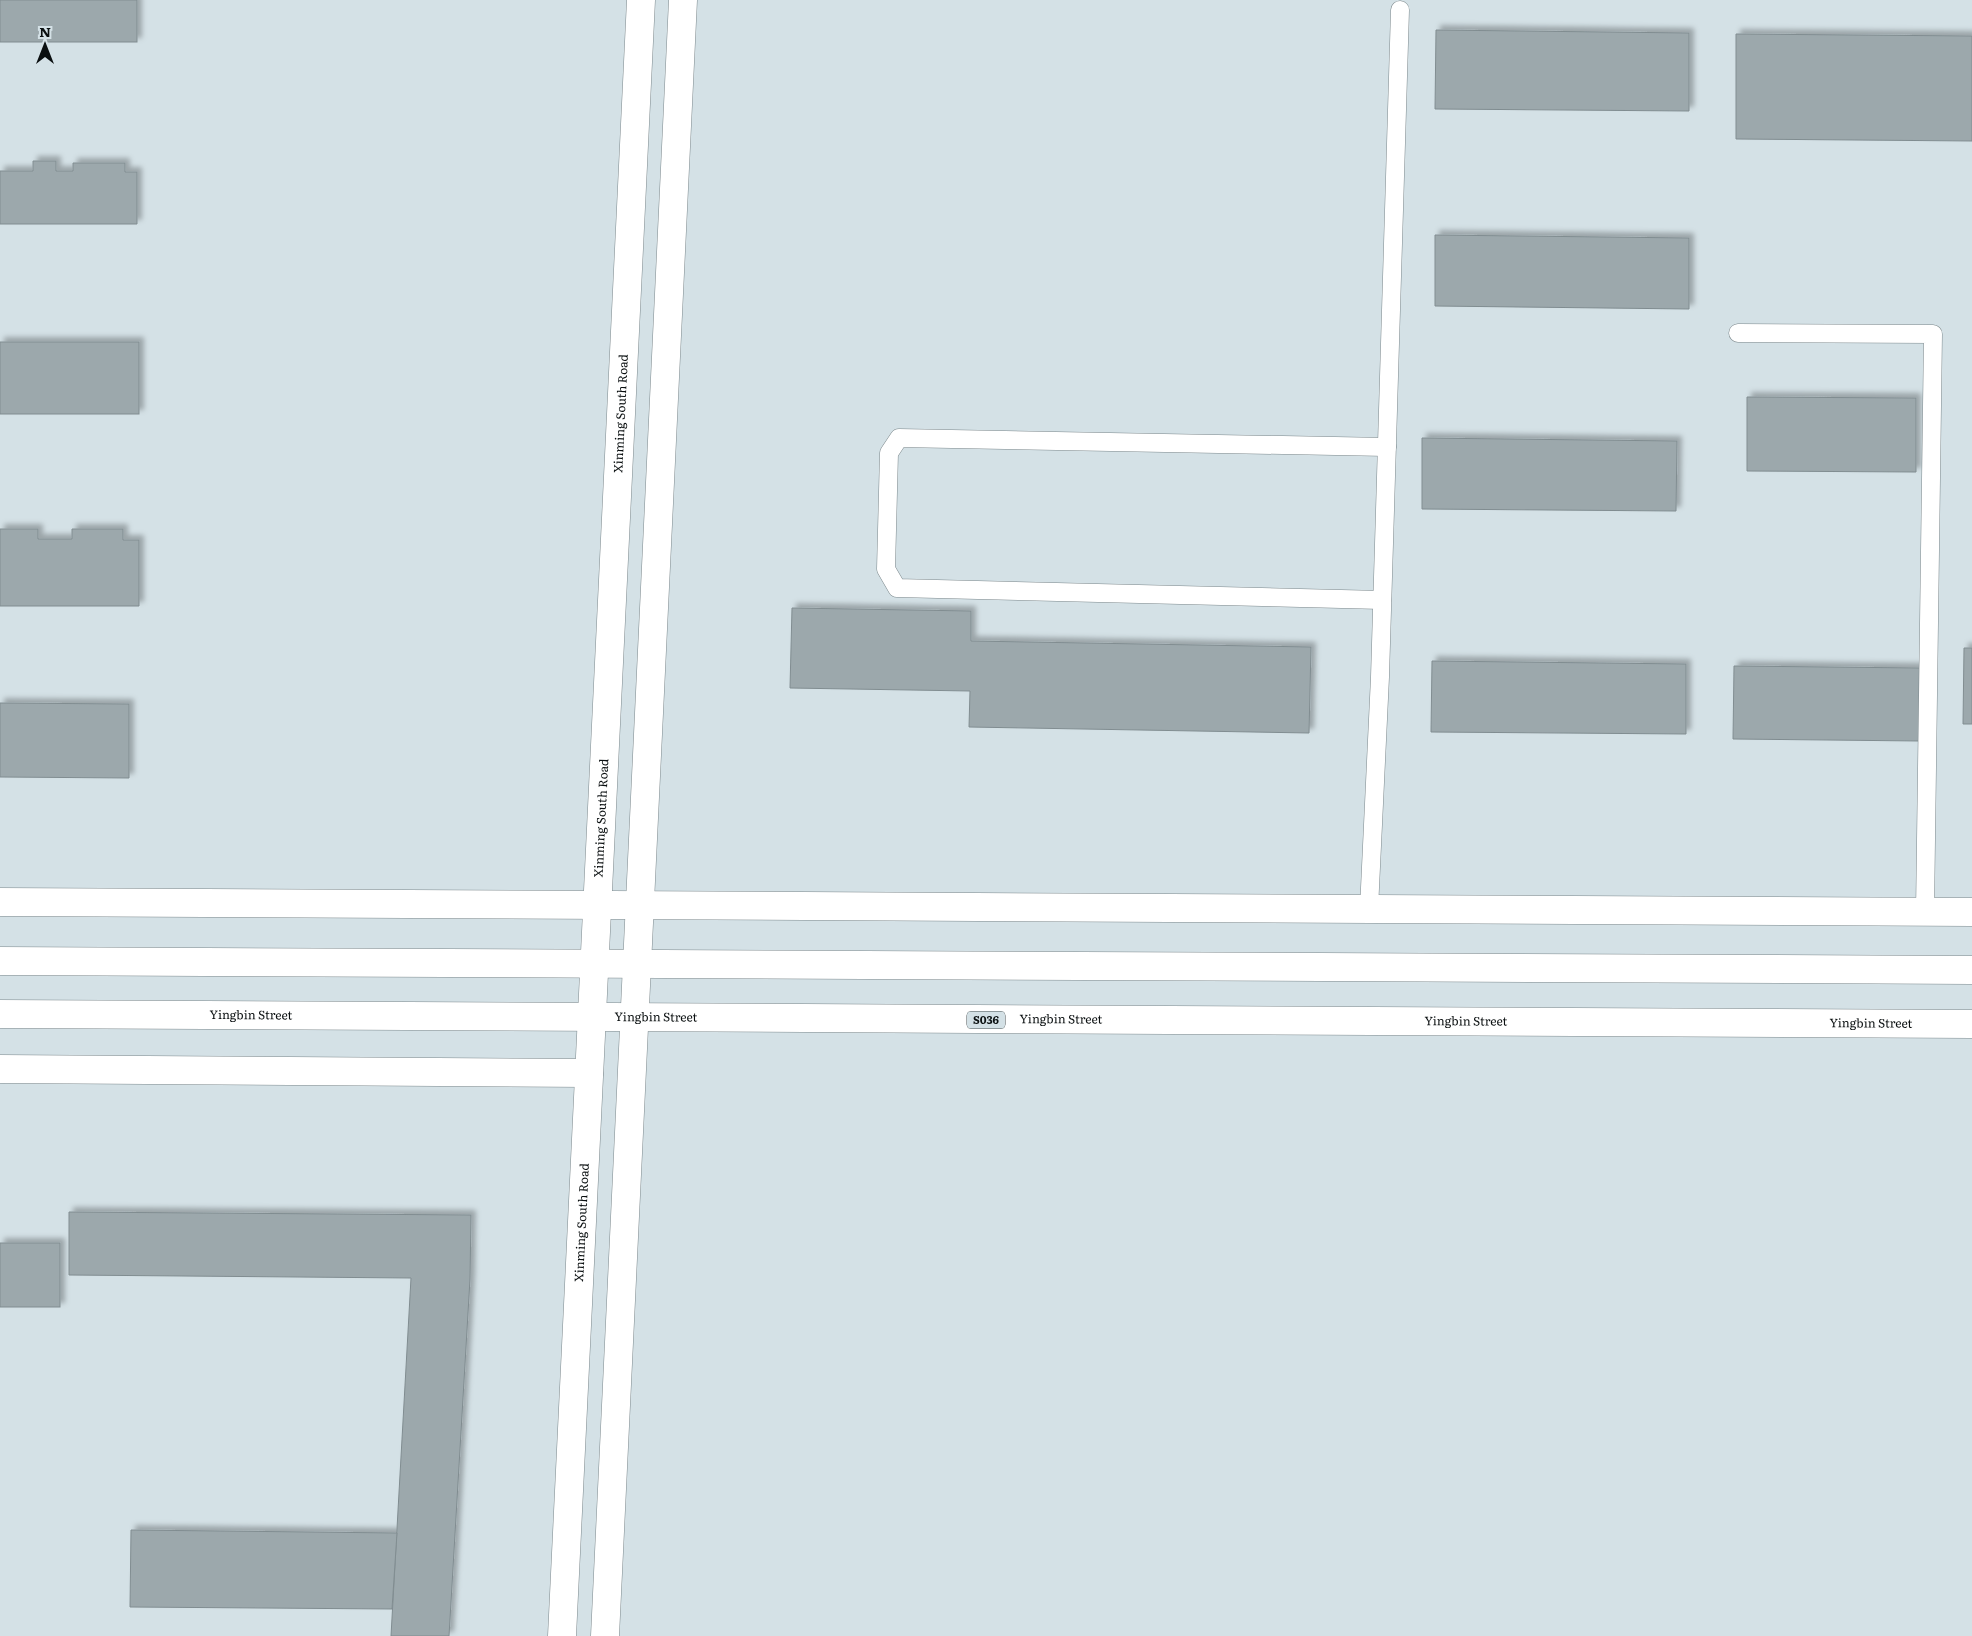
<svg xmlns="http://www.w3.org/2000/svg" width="1972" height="1636" font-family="Literata,serif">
<defs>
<filter id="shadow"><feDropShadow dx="4.5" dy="-4.5" stdDeviation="2.5" flood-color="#0004"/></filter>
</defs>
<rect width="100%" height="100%" fill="#d4e1e6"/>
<!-- building -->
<g fill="#9ca8ac" stroke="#818d91" filter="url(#shadow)">
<rect x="0" y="0" width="137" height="42"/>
<polygon points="1436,30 1689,33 1689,111 1435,109"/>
<polygon points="1736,34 1972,36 1972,141 1736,139"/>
<polygon points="33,161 56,161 56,171 73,171 73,163 125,163 125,172 137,172 137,224 0,224 0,171 33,171"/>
<polygon points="1435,235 1689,238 1689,309 1435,306"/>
<rect x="0" y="342" width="139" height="72"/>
<polygon points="1747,397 1916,398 1916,472 1747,471"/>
<polygon points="1422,438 1677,441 1676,511 1422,509"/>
<polygon points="0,529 38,529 38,539 72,539 72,529 123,529 123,540 139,540 139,606 0,606"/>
<polygon points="792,608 971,611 971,641 1311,647 1309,733 969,727 970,691 790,688"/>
<polygon points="1964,648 1972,648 1972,724 1963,724"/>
<polygon points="1432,661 1686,664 1686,734 1431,732"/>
<polygon points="1734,666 1920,668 1919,741 1733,739"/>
<polygon points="0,703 129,704 129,778 0,777"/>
<polygon points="69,1212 471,1215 470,1279 449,1636 391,1636 411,1278 69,1275"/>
<rect x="0" y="1243" width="60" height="64"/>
<polygon points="131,1530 397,1533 392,1609 130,1607"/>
</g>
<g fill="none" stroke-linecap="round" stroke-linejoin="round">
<defs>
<g id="service">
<polyline points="1738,333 1933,334 1925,912"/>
<polyline points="1382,600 897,588 886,569 889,453 899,438 1387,447"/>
<polyline points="1369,909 1380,677 1400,10"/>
</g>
<g id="minor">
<polyline points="0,902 1972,912"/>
<polyline points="0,1069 589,1073"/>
</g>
<g id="secondary">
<path id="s1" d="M562,1636l79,-1636"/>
<polyline points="605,1636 683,0"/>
</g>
<g id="primary">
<polyline points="0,961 1972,970"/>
<path id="s2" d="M0,1014l1972,10"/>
</g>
</defs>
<!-- service casing -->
<use href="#service" stroke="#7c888c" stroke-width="19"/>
<!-- minor casing -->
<use href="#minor" stroke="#7c888c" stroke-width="29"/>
<!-- secondary casing -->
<use href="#secondary" stroke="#7c888c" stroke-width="29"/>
<!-- primary casing -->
<use href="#primary" stroke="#7c888c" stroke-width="29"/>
<!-- service -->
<use href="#service" stroke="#fff" stroke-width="18"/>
<!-- minor -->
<use href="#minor" stroke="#fff" stroke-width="28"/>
<!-- secondary -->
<use href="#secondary" stroke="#fff" stroke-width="28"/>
<!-- primary -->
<use href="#primary" stroke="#fff" stroke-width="28"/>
</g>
<g text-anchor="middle" stroke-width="5" stroke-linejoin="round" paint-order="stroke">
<!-- shield labels -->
<rect fill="#d4e1e6" stroke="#474f51" stroke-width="1" x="967" y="1011.5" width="38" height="17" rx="4"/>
<g font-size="11" font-weight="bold" fill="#0b1011">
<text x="986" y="1024">S036</text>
</g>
<!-- street labels -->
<g font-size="12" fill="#0b1011" stroke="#d4e1e6">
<text dy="4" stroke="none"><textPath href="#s1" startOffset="1224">Xinming South Road</textPath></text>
<text dy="4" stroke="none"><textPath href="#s1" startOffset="819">Xinming South Road</textPath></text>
<text dy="4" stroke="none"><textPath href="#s2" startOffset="251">Yingbin Street</textPath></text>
<text dy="4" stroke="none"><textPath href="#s2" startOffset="656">Yingbin Street</textPath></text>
<text dy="4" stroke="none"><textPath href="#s2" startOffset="1061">Yingbin Street</textPath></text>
<text dy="4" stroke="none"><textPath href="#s2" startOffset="1466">Yingbin Street</textPath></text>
<text dy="4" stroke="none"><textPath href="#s2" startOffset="1871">Yingbin Street</textPath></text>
<text dy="4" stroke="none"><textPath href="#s1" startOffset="414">Xinming South Road</textPath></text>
</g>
</g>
<!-- north arrow -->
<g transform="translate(45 45)" stroke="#d4e1e6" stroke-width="4" paint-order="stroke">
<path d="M0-4L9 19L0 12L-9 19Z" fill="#0b1011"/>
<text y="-8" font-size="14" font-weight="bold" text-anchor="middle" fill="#0b1011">N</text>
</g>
</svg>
